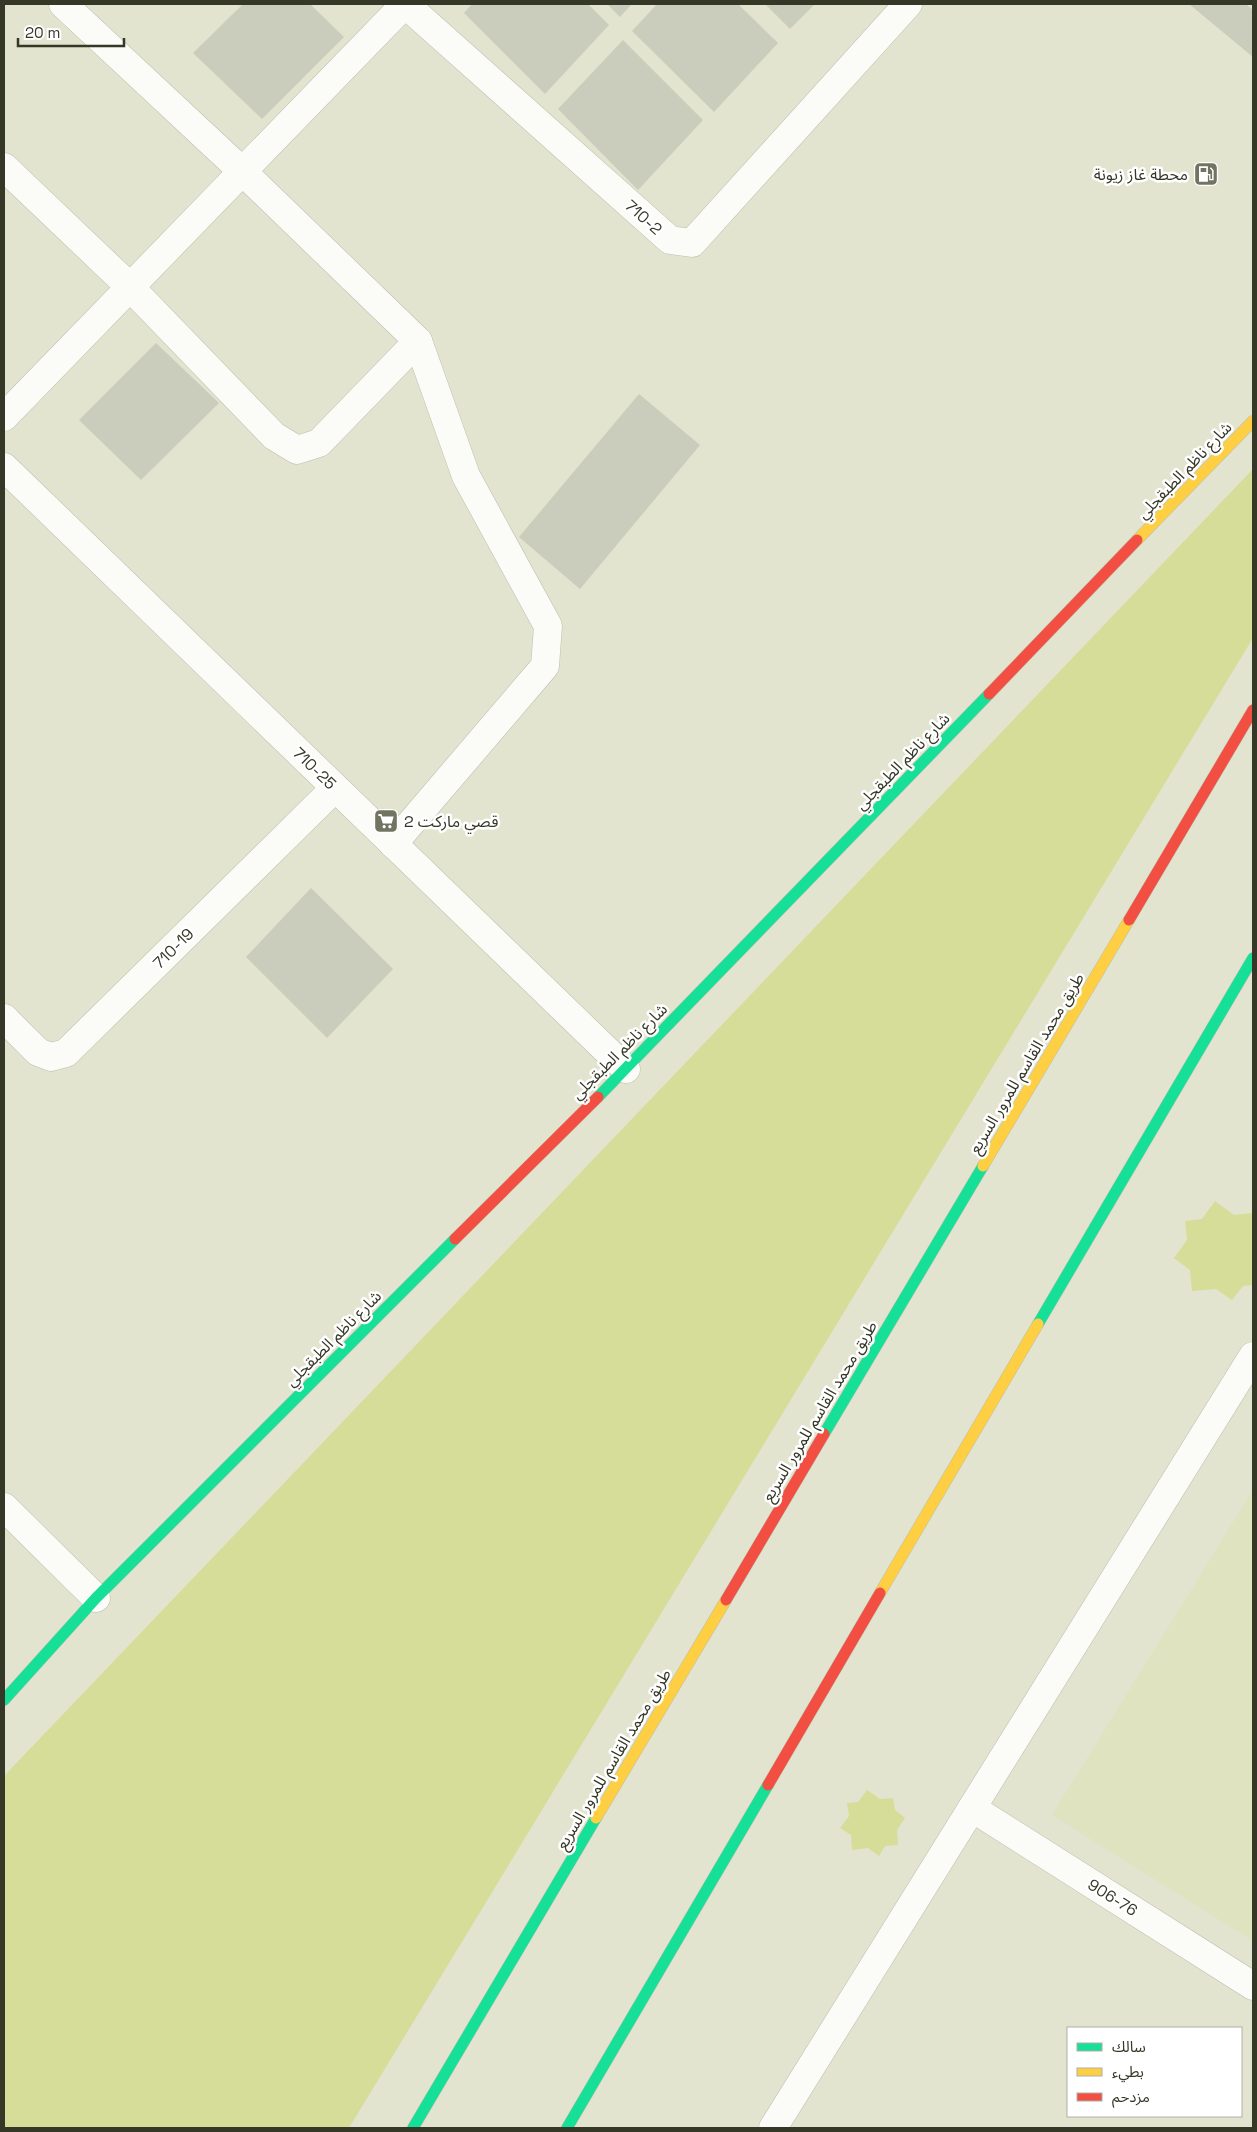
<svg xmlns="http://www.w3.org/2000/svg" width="1257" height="2132" font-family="'Space Grotesk','Noto Sans Arabic',sans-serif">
<rect width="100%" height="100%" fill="#e2e4cf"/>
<!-- built -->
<polygon fill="#dfe3c0" points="1253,1490 1253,1941 1052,1815"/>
<!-- green -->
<g fill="#d6dd99">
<polygon points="1253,469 1253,638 349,2128 4,2128 4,1776"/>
<polygon points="1215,1201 1234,1215 1253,1213 1253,1285 1243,1286 1232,1300 1216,1289 1192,1291 1190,1270 1174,1258 1187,1240 1185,1221 1202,1219"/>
<polygon points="867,1790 880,1799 893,1798 895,1810 905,1818 897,1830 898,1845 885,1846 879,1856 868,1848 852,1850 851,1835 840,1828 849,1816 847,1803 858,1802"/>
</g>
<!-- building -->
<g fill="#cbcdbc">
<polygon points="243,4 310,4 344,37 262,119 193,53"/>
<polygon points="472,4 588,4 609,25 545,94 464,13"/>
<polygon points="607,4 632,4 620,17"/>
<polygon points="657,4 738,4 778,43 714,112 632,31"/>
<polygon points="765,4 815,4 790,29"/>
<polygon points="1189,4 1246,4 1253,10 1253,57"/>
<polygon points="623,40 703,120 638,190 558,109"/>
<polygon points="156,343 219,403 141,480 79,420"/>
<polygon points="639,394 700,445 580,589 519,537"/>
<polygon points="311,888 393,969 327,1038 246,957"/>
</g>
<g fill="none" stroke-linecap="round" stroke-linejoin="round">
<defs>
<g id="street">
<polyline points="405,4 670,240 692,243 908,4"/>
<polyline points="4,167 130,287 274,436 297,450 319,443 418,341 242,171 63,4"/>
<polyline points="4,417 405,4"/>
<polyline points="4,467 626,1069"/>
<polyline points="393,844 545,666 548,626 466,476 418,341"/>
<polyline points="4,1018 38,1052 51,1057 66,1053 335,788"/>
<polyline points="4,1507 96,1598"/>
<polyline points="972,1808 1253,1986"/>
<polyline points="773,2128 1253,1356"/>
</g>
<g id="fast">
<polyline points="598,1097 989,694"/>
<polyline points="1038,1324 1253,958"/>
<polyline points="824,1434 983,1166"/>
<polyline points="4,1700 96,1598 455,1239"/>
<polyline points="413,2128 596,1818"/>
<polyline points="567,2128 768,1785"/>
</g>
<g id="slow">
<polyline points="1137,540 1253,421"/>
<polyline points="983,1166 1129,920"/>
<polyline points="880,1593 1038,1324"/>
<polyline points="596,1818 726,1600"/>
</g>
<g id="jam">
<polyline points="989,694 1137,540"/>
<polyline points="1129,920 1253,710"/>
<polyline points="455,1239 598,1097"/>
<polyline points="726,1600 824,1434"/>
<polyline points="768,1785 880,1593"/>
</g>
</defs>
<!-- street casing -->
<use href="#street" stroke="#bcbead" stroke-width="29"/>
<!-- fast casing -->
<use href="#fast" stroke="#bcbead" stroke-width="12"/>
<!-- slow casing -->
<use href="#slow" stroke="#bcbead" stroke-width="12"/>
<!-- jam casing -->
<use href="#jam" stroke="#bcbead" stroke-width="12"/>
<!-- street -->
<use href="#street" stroke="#fbfbf8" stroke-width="28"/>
<!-- fast -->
<use href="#fast" stroke="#16e098" stroke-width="11"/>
<!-- slow -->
<use href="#slow" stroke="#ffcf43" stroke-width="11"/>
<!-- jam -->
<use href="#jam" stroke="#f24e42" stroke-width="11"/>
</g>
<!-- icons -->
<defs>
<symbol id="fuel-square" viewBox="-11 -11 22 22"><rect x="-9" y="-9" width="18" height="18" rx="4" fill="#727462" stroke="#fff"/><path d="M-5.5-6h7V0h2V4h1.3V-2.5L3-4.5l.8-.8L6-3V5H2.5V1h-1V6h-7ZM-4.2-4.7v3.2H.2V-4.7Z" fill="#fff"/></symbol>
<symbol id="supermarket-square" viewBox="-11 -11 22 22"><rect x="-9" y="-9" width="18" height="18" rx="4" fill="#727462" stroke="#fff"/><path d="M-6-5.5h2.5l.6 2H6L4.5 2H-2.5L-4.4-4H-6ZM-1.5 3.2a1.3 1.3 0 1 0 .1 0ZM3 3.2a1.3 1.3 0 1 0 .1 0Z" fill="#fff"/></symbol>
</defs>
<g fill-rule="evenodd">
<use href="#fuel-square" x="1192" y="160" width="28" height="28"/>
<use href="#supermarket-square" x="372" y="807" width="28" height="28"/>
</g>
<g text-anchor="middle" stroke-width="5" stroke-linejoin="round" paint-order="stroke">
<!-- poi labels -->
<g font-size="16" fill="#353727" stroke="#fff" text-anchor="end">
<text x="1188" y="180">محطة غاز زيونة</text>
<text x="404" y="827" text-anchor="start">قصي ماركت 2</text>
</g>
<!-- street labels -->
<g font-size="16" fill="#353727" stroke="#fff">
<text transform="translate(644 217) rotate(42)" y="6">710-2</text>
<text transform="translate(1184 470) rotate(-46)" y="6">شارع ناظم الطبقجلي</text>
<text transform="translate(902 761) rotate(-46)" y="6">شارع ناظم الطبقجلي</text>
<text transform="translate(315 768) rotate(44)" y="6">710-25</text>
<text transform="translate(173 948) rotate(-45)" y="6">710-19</text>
<text transform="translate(619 1051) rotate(-45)" y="6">شارع ناظم الطبقجلي</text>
<text transform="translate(1026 1063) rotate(-59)" y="6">طريق محمد القاسم للمرور السريع</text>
<text transform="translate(333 1338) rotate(-45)" y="6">شارع ناظم الطبقجلي</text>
<text transform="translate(819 1411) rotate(-59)" y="6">طريق محمد القاسم للمرور السريع</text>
<text transform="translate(613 1759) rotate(-59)" y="6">طريق محمد القاسم للمرور السريع</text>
<text transform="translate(1113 1897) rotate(32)" y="6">906-76</text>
</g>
</g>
<!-- border -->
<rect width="1257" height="2132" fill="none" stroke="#353727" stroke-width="10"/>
<!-- legend -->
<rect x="1067" y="2027" width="175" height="90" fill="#ffffff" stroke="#aeafa9"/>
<rect x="1077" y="2043" width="25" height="8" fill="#16e098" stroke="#aeafa9"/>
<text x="1112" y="2052" font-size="15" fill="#353727">سالك</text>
<rect x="1077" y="2068" width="25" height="8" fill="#ffcf43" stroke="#aeafa9"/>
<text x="1112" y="2077" font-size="15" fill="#353727">بطيء</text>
<rect x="1077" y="2093" width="25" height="8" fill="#f24e42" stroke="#aeafa9"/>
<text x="1112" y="2102" font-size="15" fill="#353727">مزدحم</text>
<!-- scale -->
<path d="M18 38v8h106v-8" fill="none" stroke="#353727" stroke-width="2.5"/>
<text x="25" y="38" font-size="15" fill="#353727" stroke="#ffffff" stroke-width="4" paint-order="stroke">20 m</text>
</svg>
